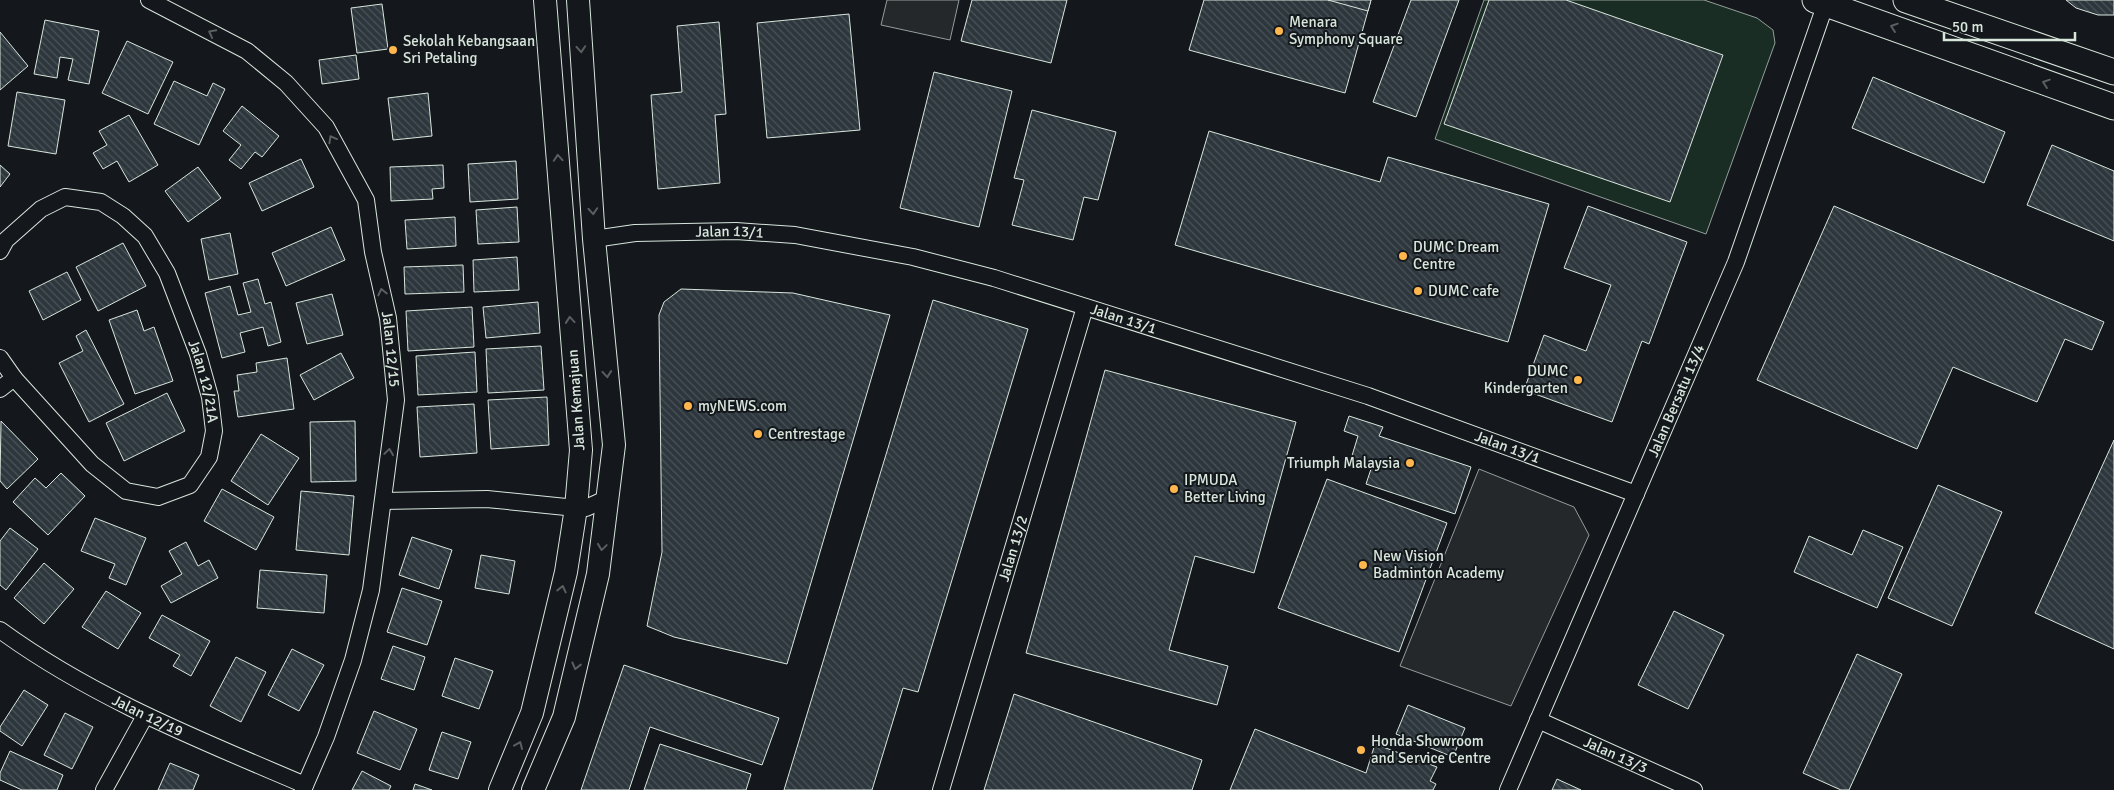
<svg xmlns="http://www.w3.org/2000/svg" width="2114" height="790" font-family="Signika,sans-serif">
<defs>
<pattern id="building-back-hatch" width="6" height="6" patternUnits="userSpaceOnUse" patternTransform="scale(1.25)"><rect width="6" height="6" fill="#2c363c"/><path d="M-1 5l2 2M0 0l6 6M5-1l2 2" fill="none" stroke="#4a5358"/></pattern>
</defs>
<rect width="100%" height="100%" fill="#14181c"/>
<!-- grass -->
<polygon fill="#1a2d24" stroke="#939e99" points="1484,0 1704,0 1757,18 1773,30 1775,43 1706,234 1435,139"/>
<!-- parking -->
<g fill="#24282b" stroke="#939e99">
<polygon points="887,0 959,0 950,40 881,25"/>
<polygon points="1479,469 1574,507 1589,535 1511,706 1400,666"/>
</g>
<!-- building -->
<g fill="url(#building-back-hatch)" stroke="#d8e6dc">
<polygon points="972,0 1067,0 1051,63 961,41"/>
<polygon points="1204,0 1371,0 1345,93 1189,50"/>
<polygon points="1328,0 1371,0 1368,11"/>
<polygon points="1411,0 1459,0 1416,117 1373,102"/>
<polygon points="1489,0 1566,0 1723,55 1670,202 1444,124"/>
<polygon points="2066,0 2114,0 2114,15 2098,15 2076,8"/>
<polygon points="382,4 388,49 357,53 351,8"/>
<polygon points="849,14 860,130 767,138 757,23"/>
<polygon points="45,20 99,31 89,84 68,80 73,59 60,57 57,78 34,74"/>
<polygon points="719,22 726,114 715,115 720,183 658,189 651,95 682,92 677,26"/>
<polygon points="0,32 28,66 0,90"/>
<polygon points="127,41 173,62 148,114 102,93"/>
<polygon points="356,55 359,79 322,84 319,60"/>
<polygon points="934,72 1012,91 979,227 900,208"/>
<polygon points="1873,77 2005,132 1984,183 1852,128"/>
<polygon points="174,81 207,96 213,83 225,89 199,145 154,124"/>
<polygon points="17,92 65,100 56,154 8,146"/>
<polygon points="428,93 432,136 393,140 388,98"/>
<polygon points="242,106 279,136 262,157 255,152 241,169 229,160 241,145 223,131"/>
<polygon points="1032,110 1116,132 1098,200 1084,197 1073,240 1012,225 1024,180 1014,178"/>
<polygon points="129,115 158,165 129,182 117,161 103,169 93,153 107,145 99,131"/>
<polygon points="1209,131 1380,182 1388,157 1549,204 1508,342 1175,245"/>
<polygon points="2052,145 2114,171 2114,241 2027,205"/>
<polygon points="301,159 314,187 262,211 249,183"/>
<polygon points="516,161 518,199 470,202 468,164"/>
<polygon points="0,165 10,174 0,187"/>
<polygon points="443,165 444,188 432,189 433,199 391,201 390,167"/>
<polygon points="198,167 221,198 188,222 165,191"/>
<polygon points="1588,206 1687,242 1649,344 1642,341 1612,422 1524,390 1544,335 1586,351 1611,285 1564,268"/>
<polygon points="1834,206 2104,322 2092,350 2065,339 2037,402 1953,367 1917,449 1757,380"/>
<polygon points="517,207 519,242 478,244 476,210"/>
<polygon points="455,217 456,246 407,249 405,220"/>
<polygon points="331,227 345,260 286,286 272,253"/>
<polygon points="230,233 238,274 209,280 201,239"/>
<polygon points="123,243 146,286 98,311 76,267"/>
<polygon points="517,257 519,290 474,292 473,260"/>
<polygon points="463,265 464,292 405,294 404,267"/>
<polygon points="67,272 81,300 43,320 29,291"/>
<polygon points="258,279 265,304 271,302 281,342 268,346 263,327 240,333 245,352 222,358 205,293 230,286 238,315 251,312 243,283"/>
<polygon points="681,289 793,293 890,315 787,664 674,637 647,626 662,552 659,315 664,302"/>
<polygon points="332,294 343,335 307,344 296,303"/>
<polygon points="933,300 1028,329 918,692 903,688 872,790 784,790"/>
<polygon points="538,302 540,333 486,338 483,307"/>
<polygon points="472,307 474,347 408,351 406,311"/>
<polygon points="137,310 144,331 154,327 173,381 135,394 109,320"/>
<polygon points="86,330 124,404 89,422 59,363 83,351 76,336"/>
<polygon points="541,346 544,390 488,393 486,349"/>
<polygon points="475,352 477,392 418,395 416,356"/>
<polygon points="341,353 354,378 314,400 300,375"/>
<polygon points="287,358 294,409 238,417 234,391 239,391 237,375 257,372 256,363"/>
<polygon points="1105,370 1296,422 1254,573 1195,556 1169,650 1228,666 1217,705 1026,653"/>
<polygon points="167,393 185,431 124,461 106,423"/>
<polygon points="547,397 549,445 491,449 488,400"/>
<polygon points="474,404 477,453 420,457 417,407"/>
<polygon points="1349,416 1383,427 1379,436 1471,467 1455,514 1366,484 1372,466 1351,459 1358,436 1344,431"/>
<polygon points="1,421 38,459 7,489 0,481"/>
<polygon points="355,421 356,481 311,482 310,422"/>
<polygon points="261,434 299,458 268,505 231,481"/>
<polygon points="2114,440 2114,649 2035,613"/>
<polygon points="61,473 85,496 48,535 13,502 35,478 46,488"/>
<polygon points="1327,479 1447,523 1399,652 1278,608"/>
<polygon points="1938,485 2002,512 1952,626 1888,598"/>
<polygon points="222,489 274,517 256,550 204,521"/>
<polygon points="301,491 354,496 349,555 296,550"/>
<polygon points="95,518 146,538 126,585 109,578 115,564 81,551"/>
<polygon points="10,528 38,549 6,590 0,585 0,541"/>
<polygon points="1863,530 1903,547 1877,608 1794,572 1809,536 1852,555"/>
<polygon points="412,537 452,550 439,589 399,575"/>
<polygon points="186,542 198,566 209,560 218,578 171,603 161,586 182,574 169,551"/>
<polygon points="481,555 515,561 509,594 475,588"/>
<polygon points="44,563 74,589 44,624 14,598"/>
<polygon points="260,570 327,575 324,613 257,608"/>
<polygon points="402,588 442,601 427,645 387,632"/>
<polygon points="106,591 141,613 118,649 82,627"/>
<polygon points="1674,611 1724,635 1688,709 1638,685"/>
<polygon points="162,615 210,641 191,676 173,666 180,655 149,638"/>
<polygon points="393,646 425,657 414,690 381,679"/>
<polygon points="292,649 324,665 299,711 268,695"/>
<polygon points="1857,654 1902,674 1849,790 1841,790 1803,773"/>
<polygon points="236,657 266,672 241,722 210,706"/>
<polygon points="455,658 493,671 479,709 442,696"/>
<polygon points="624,665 779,718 762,765 650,727 629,790 581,790"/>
<polygon points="24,690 48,705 22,746 0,731 0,727"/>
<polygon points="1014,694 1202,760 1192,790 984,790"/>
<polygon points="1408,705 1465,728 1453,757 1396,734"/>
<polygon points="374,711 417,729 400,770 357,753"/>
<polygon points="65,713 93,727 72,769 44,755"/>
<polygon points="1255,729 1366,773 1375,744 1437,767 1430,781 1436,784 1433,790 1230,790"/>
<polygon points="442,732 471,742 458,779 429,770"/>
<polygon points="660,744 751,774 746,790 644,790"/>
<polygon points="10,751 63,775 57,790 22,790 0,780 0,773"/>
<polygon points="170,763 199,775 193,790 158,790"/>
<polygon points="362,771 391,786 389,790 352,790"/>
<polygon points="1557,779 1581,790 1552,790"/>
<polygon points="415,784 432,790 413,790"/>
</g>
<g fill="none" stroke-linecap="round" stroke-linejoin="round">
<defs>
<g id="minor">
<path id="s1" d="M149,0l98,51 39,32 40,44 40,73 7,52 15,66 8,82 -25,190 -18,70 -27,77 -23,53"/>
<path id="s2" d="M594,239l41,-6 101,-2 59,4 118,22 81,21 374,118 268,98"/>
<path id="s3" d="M0,251l6,-11 35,-31 24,-12 36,5 22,14 22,20 22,37 31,81 12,43 4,34 -5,26 -19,28 -32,12 -32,-6 -34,-27 -78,-86 -14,11"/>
<polyline points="0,358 14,378"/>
<polyline points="383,501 487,499 576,508 586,508 608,498"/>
<path id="s4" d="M0,630c93,68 200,110 305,155"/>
<path id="s5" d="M1538,720l156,70"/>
<polyline points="104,790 145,716"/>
<path id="s6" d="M941,790l144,-483"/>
<path id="s7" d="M1508,790l228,-528 91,-262"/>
</g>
<g id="secondary">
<polyline points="500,790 532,713 566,572 576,508 581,450 545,0"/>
<polyline points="533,790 564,717 598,574 614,445 594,239 578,0"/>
</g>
<g id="primary">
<polyline points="1815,0 2114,107"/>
<polyline points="1906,0 2114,72"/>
</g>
</defs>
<!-- minor casing -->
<use href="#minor" stroke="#d8e6dc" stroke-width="18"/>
<!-- secondary casing -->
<use href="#secondary" stroke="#d8e6dc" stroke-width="24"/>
<!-- primary casing -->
<use href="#primary" stroke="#d8e6dc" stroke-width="27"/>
<!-- minor -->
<use href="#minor" stroke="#14181c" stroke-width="16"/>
<!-- secondary -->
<use href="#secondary" stroke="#14181c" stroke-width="22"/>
<!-- primary -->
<use href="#primary" stroke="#14181c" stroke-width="25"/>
</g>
<!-- one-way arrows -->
<defs><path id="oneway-chevron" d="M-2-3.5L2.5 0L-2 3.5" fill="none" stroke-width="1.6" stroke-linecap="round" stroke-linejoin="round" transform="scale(1.25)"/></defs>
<g stroke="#59605f">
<use href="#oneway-chevron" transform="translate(1894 27) rotate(-161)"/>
<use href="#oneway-chevron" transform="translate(212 33) rotate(-152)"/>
<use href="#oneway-chevron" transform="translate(581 49) rotate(86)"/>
<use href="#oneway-chevron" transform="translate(2046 83) rotate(-161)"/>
<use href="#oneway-chevron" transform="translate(332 139) rotate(-119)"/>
<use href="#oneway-chevron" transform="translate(558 158) rotate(-94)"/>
<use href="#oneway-chevron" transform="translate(593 211) rotate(86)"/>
<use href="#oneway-chevron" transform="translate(382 292) rotate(-103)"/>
<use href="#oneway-chevron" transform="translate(570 320) rotate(-95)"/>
<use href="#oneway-chevron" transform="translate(607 374) rotate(85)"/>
<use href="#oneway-chevron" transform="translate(389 452) rotate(-82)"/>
<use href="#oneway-chevron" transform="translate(602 547) rotate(98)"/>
<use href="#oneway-chevron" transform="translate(562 589) rotate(-77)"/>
<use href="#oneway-chevron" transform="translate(576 666) rotate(104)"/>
<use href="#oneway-chevron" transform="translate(519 745) rotate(-67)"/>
</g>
<!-- markers -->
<g fill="#ffb74d" stroke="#14181c" stroke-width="2">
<circle cx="1279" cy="31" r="5"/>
<circle cx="393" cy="50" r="5"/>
<circle cx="1403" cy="256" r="5"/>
<circle cx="1418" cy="291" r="5"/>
<circle cx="1578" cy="380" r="5"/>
<circle cx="688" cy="406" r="5"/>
<circle cx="758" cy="434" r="5"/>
<circle cx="1410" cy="463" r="5"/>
<circle cx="1174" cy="489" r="5"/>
<circle cx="1363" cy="565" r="5"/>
<circle cx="1361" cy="750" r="5"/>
</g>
<g text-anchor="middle" stroke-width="4" stroke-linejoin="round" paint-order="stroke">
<!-- poi labels -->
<g font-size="15" fill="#d8e6dc" stroke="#14181c" text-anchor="start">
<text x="1289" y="27">Menara<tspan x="1289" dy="17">Symphony Square</tspan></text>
<text x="403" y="46">Sekolah Kebangsaan<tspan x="403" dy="17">Sri Petaling</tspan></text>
<text x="1413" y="252">DUMC Dream<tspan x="1413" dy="17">Centre</tspan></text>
<text x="1428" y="296">DUMC cafe</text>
<text x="1568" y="376" text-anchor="end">DUMC<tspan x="1568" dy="17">Kindergarten</tspan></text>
<text x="698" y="411">myNEWS.com</text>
<text x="768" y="439">Centrestage</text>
<text x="1400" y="468" text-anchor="end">Triumph Malaysia</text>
<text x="1184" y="485">IPMUDA<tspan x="1184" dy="17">Better Living</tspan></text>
<text x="1373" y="561">New Vision<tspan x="1373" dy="17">Badminton Academy</tspan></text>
<text x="1371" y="746">Honda Showroom<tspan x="1371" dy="17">and Service Centre</tspan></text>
</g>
<!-- street labels -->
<g font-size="15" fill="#d8e6dc" stroke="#14181c">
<text dy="5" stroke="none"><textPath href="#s2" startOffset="136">Jalan 13/1</textPath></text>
<text dy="5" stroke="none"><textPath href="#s2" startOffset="541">Jalan 13/1</textPath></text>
<text dy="5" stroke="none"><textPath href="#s1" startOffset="455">Jalan 12/15</textPath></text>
<text dy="5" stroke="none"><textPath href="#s3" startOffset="336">Jalan 12/21A</textPath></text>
<text transform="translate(576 400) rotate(-94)" y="5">Jalan Kemajuan</text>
<text dy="5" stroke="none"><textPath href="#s7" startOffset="424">Jalan Bersatu 13/4</textPath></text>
<text dy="5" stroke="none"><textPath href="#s2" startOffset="946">Jalan 13/1</textPath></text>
<text dy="5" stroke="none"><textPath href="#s6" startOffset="252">Jalan 13/2</textPath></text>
<text dy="5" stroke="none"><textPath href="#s4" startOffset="171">Jalan 12/19</textPath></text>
<text dy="5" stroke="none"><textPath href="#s5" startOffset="85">Jalan 13/3</textPath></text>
</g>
</g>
<!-- scale -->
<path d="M1944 32v8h131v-8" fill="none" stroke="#d8e6dc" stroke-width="2.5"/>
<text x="1952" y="32" font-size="15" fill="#d8e6dc" stroke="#14181c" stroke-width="4" paint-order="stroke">50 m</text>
</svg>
